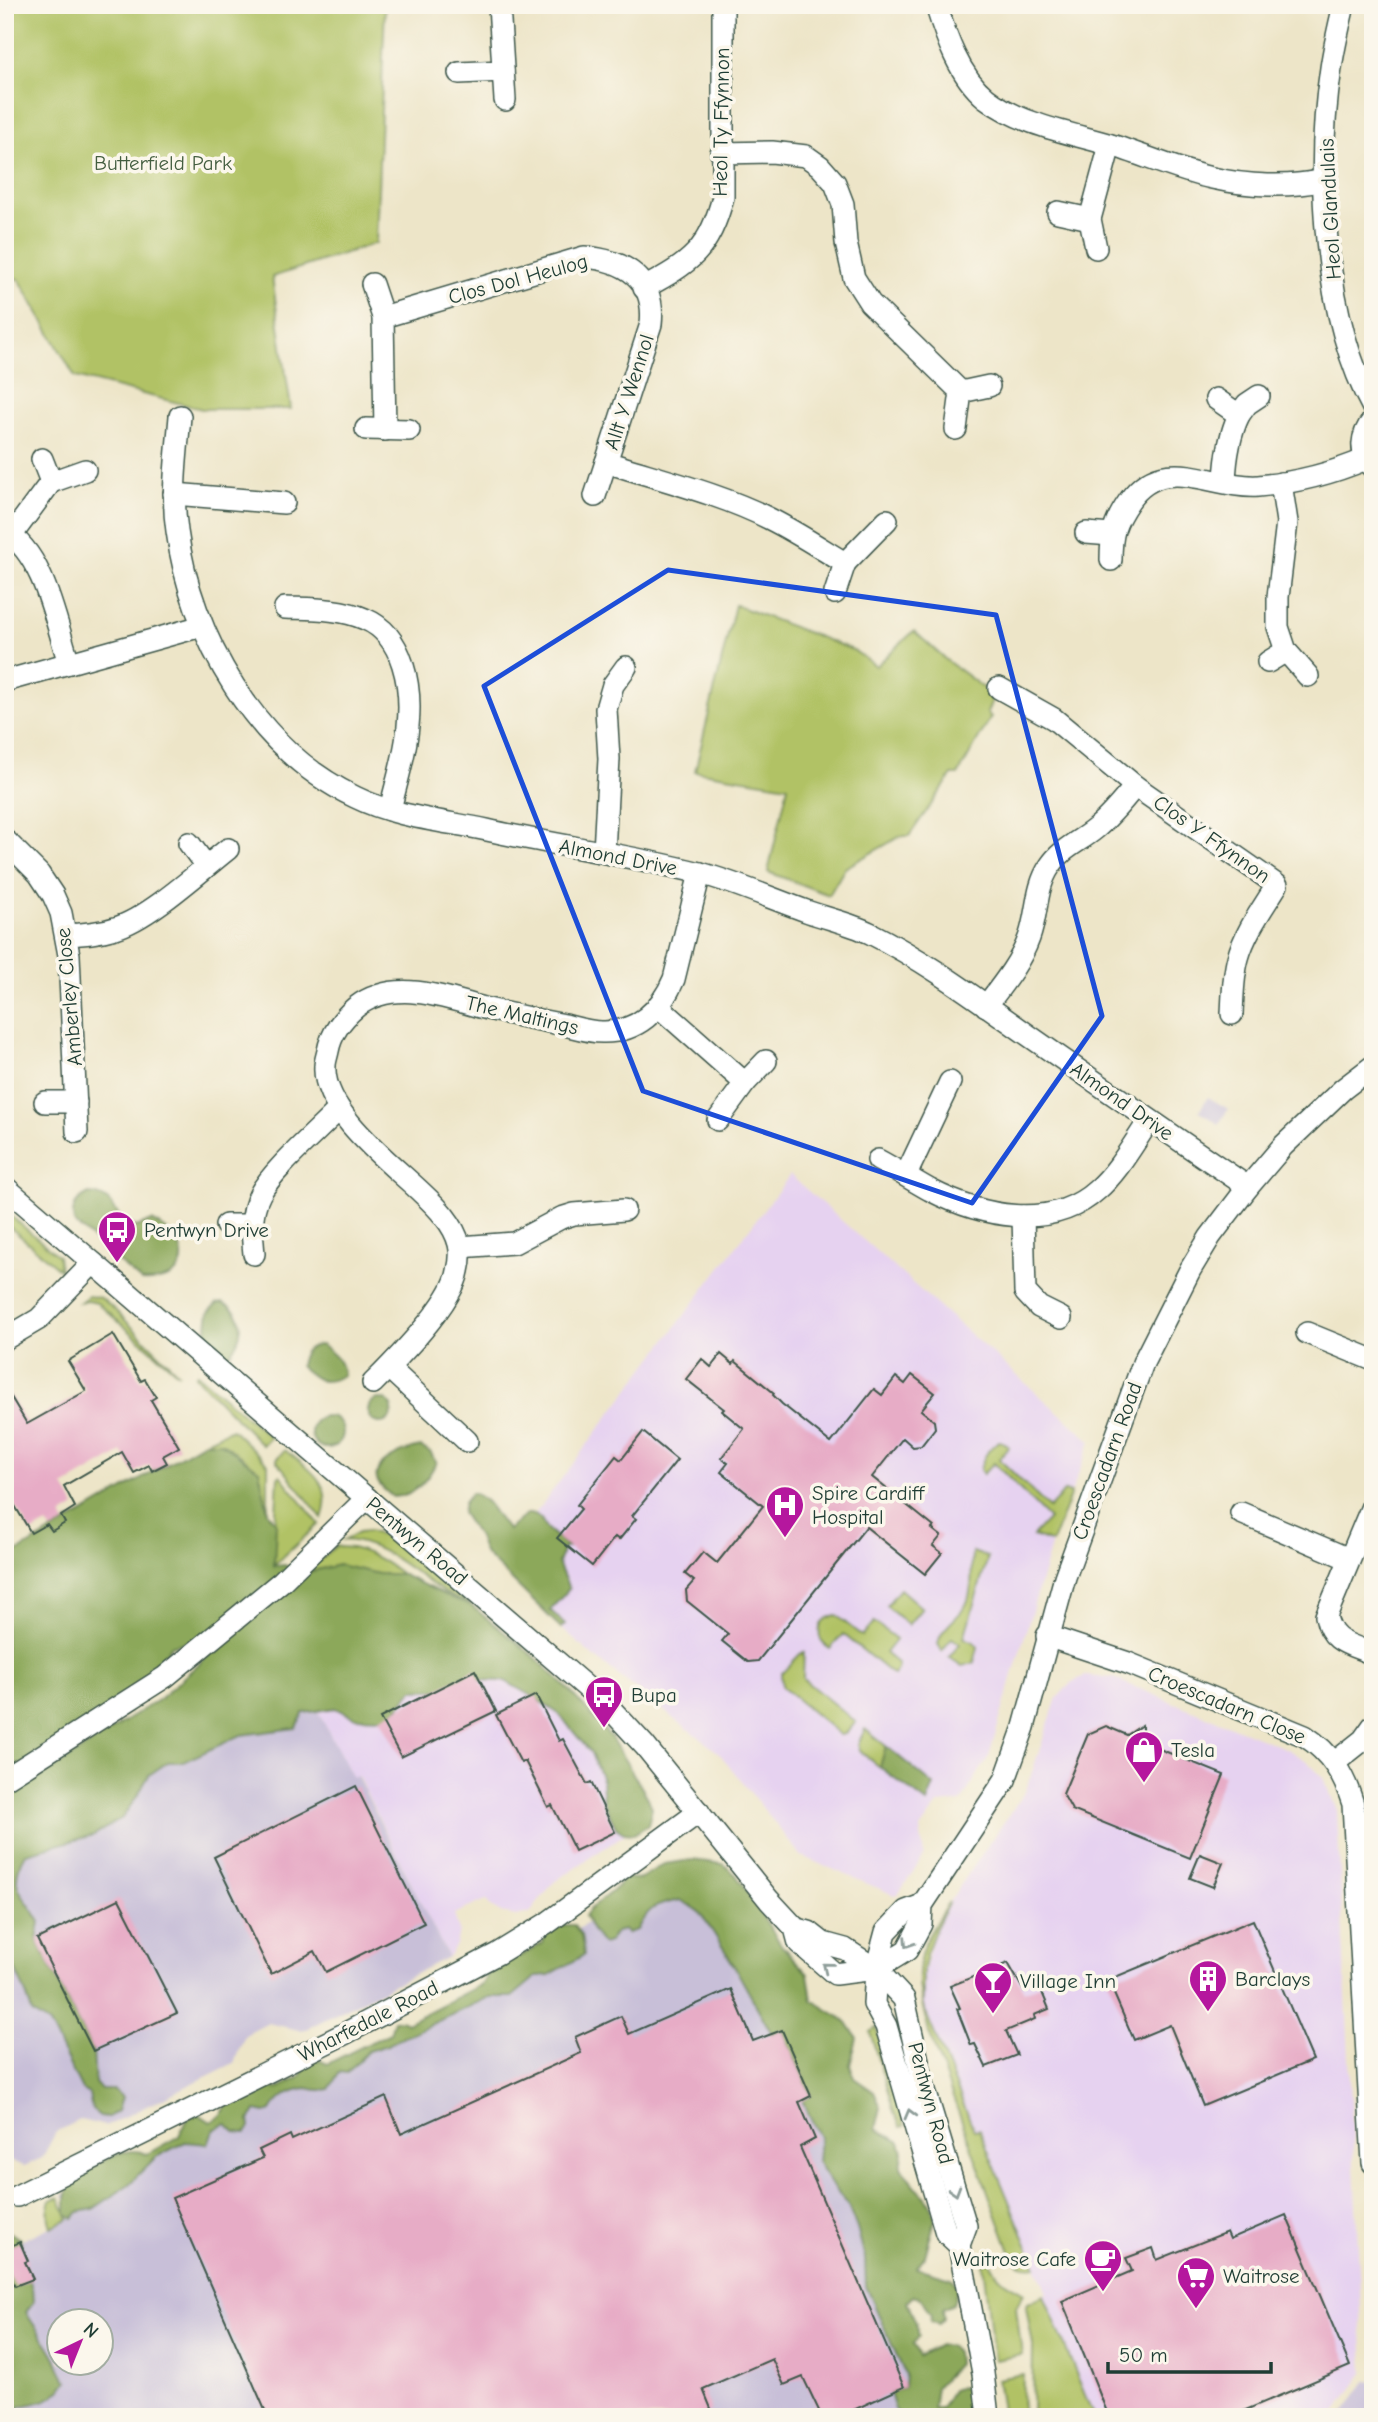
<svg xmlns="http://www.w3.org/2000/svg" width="1378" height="2422" font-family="'Comic Neue',sans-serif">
<rect width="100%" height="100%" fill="#fbf7ec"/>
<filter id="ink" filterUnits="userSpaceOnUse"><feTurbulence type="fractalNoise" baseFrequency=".0143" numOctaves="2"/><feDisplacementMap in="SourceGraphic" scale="14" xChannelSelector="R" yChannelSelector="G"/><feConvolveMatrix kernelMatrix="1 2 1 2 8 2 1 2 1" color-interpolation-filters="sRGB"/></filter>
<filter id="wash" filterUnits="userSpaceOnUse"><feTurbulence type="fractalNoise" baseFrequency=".00686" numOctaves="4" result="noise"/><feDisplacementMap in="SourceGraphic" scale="28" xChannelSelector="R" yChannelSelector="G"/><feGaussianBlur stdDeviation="1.57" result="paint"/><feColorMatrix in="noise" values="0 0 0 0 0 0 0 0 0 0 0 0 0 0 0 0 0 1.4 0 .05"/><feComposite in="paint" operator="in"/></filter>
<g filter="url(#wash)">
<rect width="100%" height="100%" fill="#ede5c8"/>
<!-- built -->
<g fill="#e6d2f0">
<polygon points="790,1175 1091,1441 1052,1543 989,1756 961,1802 938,1804 920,1829 924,1855 897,1896 801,1856 719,1753 593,1656 546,1615 520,1534"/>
<polygon points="499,1648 636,1791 628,1832 554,1882 530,1913 516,1916 501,1913 491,1907 486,1900 454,1914 459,1931 456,1945 448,1957 358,1776 353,1778 304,1685"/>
<polygon points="1085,1676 1113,1678 1287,1749 1307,1761 1323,1778 1337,1810 1364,2373 1332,2417 1094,2417 1044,2295 1047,2293 980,2129 974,2131 923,2006 924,1969 936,1928 949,1902 1026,1790 1057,1698 1072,1682"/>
</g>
<!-- industrial -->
<g fill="#c8bfd8" fill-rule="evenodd">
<polygon points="1208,1097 1228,1109 1219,1124 1199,1111"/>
<polygon points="304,1685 353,1778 357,1776 448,1957 306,2029 299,2030 268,2023 245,2035 234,2063 106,2126 80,2120 56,2132 42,2158 24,2166 10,2161 5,2163 5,1852"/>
<path d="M708,1875l88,159 127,383h-908l-6,-14 -4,-155 67,-31 -9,-22 357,-177 124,-67 109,-71zM60,2320h42v42h-42z"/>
<polygon points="1367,2380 1373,2381 1373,2417 1341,2417"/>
</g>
<!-- green -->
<g fill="#b1c265" stroke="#68804c" stroke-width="2">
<polygon points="5,5 385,5 376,243 272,277 291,409 202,409 75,377 19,279 5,278"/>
<polygon points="735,605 853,650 876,666 914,631 946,660 989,692 992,700 987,713 991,717 958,775 952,775 909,836 901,836 845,868 829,895 768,872 788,786 695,771"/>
<polygon points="5,1211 58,1256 60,1270 5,1223"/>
<polygon points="88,1296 101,1298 116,1311 179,1374 97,1303 88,1301 80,1302"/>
<polygon points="197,1374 270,1437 262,1445 195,1376"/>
<polygon points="232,1429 268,1464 268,1512 259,1470 221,1442 204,1442"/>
<path d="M999,1441l4,1 6,5 -10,12 50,49 16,-17 6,2 -19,50 -19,-7 16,-17 -55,-56 -11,11 -3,-4c2,-11 10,-24 19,-29z"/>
<path d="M285,1450c24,20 50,32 37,68l-45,-57v-3z"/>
<polygon points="280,1475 319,1524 273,1566 278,1477"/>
<path d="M369,1531l20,7 10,7 70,59c-44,-15 -77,-62 -125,-64l15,-8z"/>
<path d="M336,1546c5,2 11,1 16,2 21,5 43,20 59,34l-72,-17 -33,7z"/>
<path d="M972,1552l16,5 -24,81 10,4 4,5 -4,16 -12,3 -13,-9 11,-13 -8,-6 -10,13 -4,-7c2,-15 18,-24 26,-36 10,-14 7,-40 8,-56z"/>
<polygon points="900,1589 922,1608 908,1625 886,1606"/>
<path d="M836,1615l26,21 12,-14 22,17 -11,14 13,11 -1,6 -4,5 -50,-41 -13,15c-16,-10 -14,-30 6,-34z"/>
<polygon points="804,1652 803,1679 856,1722 845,1734 840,1735 782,1687 781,1674 800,1654"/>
<polygon points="865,1729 886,1746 880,1767 860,1751 858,1744"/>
<path d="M949,1902l-13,26 -10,26 -3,15v37l51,124 5,-1 57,137c-13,2 -19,-1 -25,-12l-82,-221c-7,-29 -16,-60 -5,-88 6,-15 16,-29 25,-43z"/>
<polygon points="876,2028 905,2126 901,2127 894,2113 870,2032"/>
<path d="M59,2197l9,22 -17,8c-4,-10 -3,-17 0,-27z"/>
<path d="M990,2261c9,21 17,22 34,32l-8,14 6,48 -28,5 -11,-96z"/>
<polygon points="1044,2295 1094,2417 1032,2417 1033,2345 1026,2307 1028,2303"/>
<polygon points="1023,2374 1022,2417 1003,2417 997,2379"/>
</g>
<!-- forest -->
<g fill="#8ca85a" stroke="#567247" stroke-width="2">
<path d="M89,1194c29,1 20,23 47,33l16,-6c42,21 42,63 -11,60l-67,-58c-3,-16 0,-21 15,-29z"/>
<path d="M223,1303c26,12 20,35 4,54 -24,-1 -21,-28 -18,-45l8,-8z"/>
<path d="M321,1345c12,8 21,15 22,30 -19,12 -27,5 -43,-9 2,-14 7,-20 21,-21z"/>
<circle cx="380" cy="1411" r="12"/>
<circle cx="327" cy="1432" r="16"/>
<path d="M204,1442h16l39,28 9,42 8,11 -2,43 11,-1 14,9 40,-9 40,9h22l50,24 18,6 67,54 33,32 41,46 38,62 4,10 -4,17 -14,9 -10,-1 -8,-5 -12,-25 -2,-23 -11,-27 -32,-39 -26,-17 -28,-16 -29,-1 -24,9 -39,1 -13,16 -14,12 -32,-1 -19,-9 -31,5 -9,15 -54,7 -58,27h-15l-19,13 -11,20 -16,23 -28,17 -68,18c-20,35 -3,38 14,69l-3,17 56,112 2,32 6,7h13l8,7 -4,14 -10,6 -8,-1 -8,-6 -3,-16 -7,-4 -33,-66 -17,-11c-5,-23 -17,-41 -25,-63 -5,-15 3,-29 -2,-44v-106l154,-101 78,-69 -66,16 -7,9 -2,16 -18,27 -22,19 -17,4 -100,54v-216z"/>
<path d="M421,1447l10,6 5,10c-10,19 -21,32 -43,34 -5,-4 -13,-10 -16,-17 -5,-19 31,-31 44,-33z"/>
<path d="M471,1493c19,4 24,25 37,37l18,-16h9l6,5 5,9 22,19 -4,1 -6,15 11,26 -19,21 15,14 -4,4 -77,-75 -6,-16 -16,-24 2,-11z"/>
<polygon points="886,1746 934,1785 927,1803 880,1767"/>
<path d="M692,1860l31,4 13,11 46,71 26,28 4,26 34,21 11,17 -7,27 4,13 20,14 7,15 -5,22 24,13 3,10 -2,16 31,38 3,14 -10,36 -9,12 36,10 6,9 -5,17 -11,5 1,10 -5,5 -8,-3 1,-6 -10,-17 -8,-2 -6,6 9,21 3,13 -6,8 6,12 20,-11 12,1 5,6 1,12 -21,23 -3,21h8l11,-18 9,-3 15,7 2,17 -6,6h-69l-8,-7 -5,-17 14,-6 1,-13 -39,-88 -1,-28 -7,-27 -11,-28 -13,-14 -16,-26 2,-26 -18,-37 9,-4 -29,-66 -10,4 -40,-72 -28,-44 -8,-9 -16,-9c-25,5 -32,7 -43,30l-10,3 -3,-3 -8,2 -7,10 -7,2 -11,-15 -6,-13c9,-15 28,-21 39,-38l15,1 25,-15z"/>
<path d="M564,1925h10l7,10 3,20 -35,20 -12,1 -25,21h-23l-102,48 -19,6 -21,22 -7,-1 -11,17c-13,3 -16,-1 -24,-1 -14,2 -28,11 -34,23l-5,2 -10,-2 -7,9 1,7 -4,6 -11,-1 -9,-8 -13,6 -5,14 -23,-2 -29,15 -29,29 -34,23 -14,3 -6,7 -7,-5v-17l4,-13c20,-14 51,-42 77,-30l32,-18 7,-16 11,-7 14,9c17,-9 12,-18 26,-28l7,1 27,-9 5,3 23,-11 13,-22 15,8 63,-31 4,-12 7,-1 6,3 75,-39 11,-19 26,-8 24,-14 2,-11z"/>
<path d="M5,2229l15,10 1,6 -5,5 16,37 1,15 -7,10c7,14 18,25 26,39 7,10 7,21 16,30 -15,20 -25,21 -48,25l-4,7 -11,3z"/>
</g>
<g id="blocks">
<!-- building -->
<g fill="#e7acc6">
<polygon points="113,1334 141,1381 145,1379 156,1397 151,1400 179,1447 163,1456 167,1463 152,1471 149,1465 134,1473 122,1452 64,1486 75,1507 61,1516 65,1523 52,1531 47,1524 31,1533 5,1489 5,1387 27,1424 86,1391 68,1361"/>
<polygon points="721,1354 733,1364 735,1361 774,1393 773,1395 782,1404 831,1443 874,1389 882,1395 896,1377 905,1384 912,1375 935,1393 921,1410 934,1421 935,1428 921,1446 913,1447 903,1438 872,1477 934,1527 932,1529 941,1536 933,1546 942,1553 925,1574 866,1527 758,1661 748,1662 722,1641 728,1634 687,1601 686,1590 694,1581 685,1574 703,1552 717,1563 763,1506 721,1472 728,1463 721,1458 744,1429 722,1411 724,1409 686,1379 702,1359 711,1367"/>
<polygon points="643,1432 677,1460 632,1516 636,1519 619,1540 615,1537 592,1566 557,1538 581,1509 577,1505 616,1456 621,1460"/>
<polygon points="475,1670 496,1711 401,1757 380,1718"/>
<polygon points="536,1695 559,1741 563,1739 587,1784 591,1782 615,1832 575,1851 552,1805 548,1807 525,1761 521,1763 496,1715"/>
<polygon points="1142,1725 1142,1742 1224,1775 1190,1858 1072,1810 1063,1794 1088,1734 1106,1726 1127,1735"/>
<polygon points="356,1786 424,1923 326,1972 315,1951 271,1974 214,1857"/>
<polygon points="1200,1854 1223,1863 1213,1887 1190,1878"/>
<polygon points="119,1899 177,2013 93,2051 37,1939"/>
<polygon points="1253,1920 1313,2060 1203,2106 1170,2025 1134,2040 1108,1980"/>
<polygon points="1008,1963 1024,1991 1039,1985 1049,2009 1034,2015 1035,2019 1006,2031 1017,2055 986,2067 975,2044 971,2045 957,2009 960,2008 950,1986"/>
<polygon points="731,1989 753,2041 782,2030 811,2096 799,2102 815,2139 800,2147 904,2387 838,2417 822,2417 803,2377 784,2385 772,2359 703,2389 712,2411 699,2417 268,2417 172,2198 263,2158 259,2150 290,2135 292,2140 386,2097 401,2134 581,2053 575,2037 621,2016 629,2034"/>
<polygon points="1286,2215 1350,2366 1229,2417 1109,2417 1062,2301 1132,2271 1126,2258 1153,2248 1157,2260 1227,2232 1230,2239"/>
<polygon points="20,2242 28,2261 25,2262 33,2279 15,2286 5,2266 5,2248"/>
</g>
</g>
</g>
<g filter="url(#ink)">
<use href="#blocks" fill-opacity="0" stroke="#3e564a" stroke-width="2"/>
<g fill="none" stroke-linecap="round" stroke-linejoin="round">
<defs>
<g id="minor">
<polyline points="499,5 505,100"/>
<path d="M936,5c10,32 23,71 50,93 35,27 84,35 125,47 33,10 67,26 101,33 35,8 77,10 112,2"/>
<path d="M1344,5c-5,21 -10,42 -13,63 -16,102 -8,249 42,340"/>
<polyline points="459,73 503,71"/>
<polyline points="721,153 772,152 806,156 820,166 835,183 843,204 846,243 854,278 870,303 961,392 956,429"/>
<polyline points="1058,212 1090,219"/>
<polyline points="1096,248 1090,219 1110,145"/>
<polyline points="372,284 383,317"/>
<path d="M644,288c47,-25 66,-39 79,-91v-192"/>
<polyline points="961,392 989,386"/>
<polyline points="1216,399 1239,415 1247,404 1259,396"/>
<path d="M180,416c-3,38 -9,77 -3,115 14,106 79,219 178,266 40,20 89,24 132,33 71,16 143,25 213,43 37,10 72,26 109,39 20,7 42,12 61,21 56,28 107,66 158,102 73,51 146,102 220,152"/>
<path d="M1373,420c-12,15 -15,33 0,47"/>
<polyline points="366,429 409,430"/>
<path d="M385,430l-2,-113 201,-60c41,3 72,22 67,67l-56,172"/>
<polyline points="42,459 51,482"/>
<path d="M606,462c53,17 115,32 164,57 26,13 50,29 75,44l-10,30"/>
<path d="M1225,481c1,-24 4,-45 14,-66"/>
<polyline points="1281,483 1287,522 1278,597 1278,627 1286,651 1308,676"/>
<polyline points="174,494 284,503"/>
<path d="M5,532c39,21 51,92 64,131"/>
<polyline points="1086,533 1111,535"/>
<polyline points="11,536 51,482 85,470"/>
<path d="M1111,560c0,-26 3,-37 18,-59 34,-50 83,-12 129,-15 36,-3 75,-13 108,-27"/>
<polyline points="845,563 887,520"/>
<path d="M285,608c26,1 55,0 80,11 39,16 47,69 43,107 -2,28 -12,57 -18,84"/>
<polyline points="1268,662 1286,651"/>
<polyline points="5,681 202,626"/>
<path d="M999,688l55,31 81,67 142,99c-14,23 -32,47 -39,73 -5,18 -5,37 -6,56"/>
<polyline points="5,840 39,874 53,895 61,913 69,955 77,1132"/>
<polyline points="189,843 206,866"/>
<polyline points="604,852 609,759 606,709 613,685 626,667"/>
<path d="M66,935c17,-1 33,-2 49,-7 33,-9 85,-57 113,-79"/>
<path d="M986,1006c16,-21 34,-43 43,-68 9,-24 6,-50 21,-72 11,-17 29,-24 45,-37 15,-12 28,-28 40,-43"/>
<polyline points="659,1007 745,1083 766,1061"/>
<polyline points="45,1102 76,1102"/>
<polyline points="718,1120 745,1083"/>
<path d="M878,1160c17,9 34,20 52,30 50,26 121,42 167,0 21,-18 36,-46 52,-69"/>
<polyline points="906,1175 950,1082"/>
<polyline points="5,1187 606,1704 645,1746 769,1900 795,1928 799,1943 835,1974 876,1969 907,1950 921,1924 922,1905 1005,1780 1024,1727 1065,1577 1093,1500 1143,1363 1190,1270 1210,1237 1248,1187 1283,1146 1343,1089 1373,1066"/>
<polyline points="1023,1216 1025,1292 1039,1307 1061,1318"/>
<polyline points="226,1225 252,1225"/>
<polyline points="460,1247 514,1243 561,1218 574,1214 624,1210"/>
<path d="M254,1254c-2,-20 -4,-41 6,-60 13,-25 58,-63 79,-85"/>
<polyline points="1307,1333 1373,1360"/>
<polyline points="5,1339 39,1319 93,1263"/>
<polyline points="389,1368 467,1441"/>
<path d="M373,1383c24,-24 80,-80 85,-112 2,-8 3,-19 1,-27 -5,-20 -22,-37 -37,-51 -30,-29 -100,-81 -97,-127 0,-5 2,-10 3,-15 3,-17 15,-33 28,-44 39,-30 89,-9 132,2 26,6 51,11 77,16 12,3 25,7 37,7 35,1 59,-22 72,-53l26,-106"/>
<path d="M1373,1504l-47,112c5,27 24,28 47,38"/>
<polyline points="1241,1513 1349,1559"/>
<path d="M1047,1636l81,27 177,73c26,17 39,39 48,68l20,359"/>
<polyline points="1334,1763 1363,1740 1373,1726"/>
<polyline points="5,1779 165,1677 282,1581 367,1498"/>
<polyline points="922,1905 906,1911 886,1932 876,1969 874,2004 886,2026 946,2233 959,2245"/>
<polyline points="795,1928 809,1932 823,1943 845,1949 876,1969 904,1999 924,2087 966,2226 959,2245 983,2373 988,2417"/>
<polyline points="17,2196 346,2033 497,1954 546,1924 699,1812"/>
</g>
</defs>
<!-- minor casing -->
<use href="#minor" stroke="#3e564a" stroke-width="24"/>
<!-- minor -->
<use href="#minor" stroke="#fff" stroke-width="21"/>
</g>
<!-- one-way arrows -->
<defs><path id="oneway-chevron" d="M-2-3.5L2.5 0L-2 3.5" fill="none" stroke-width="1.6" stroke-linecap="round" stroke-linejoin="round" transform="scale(1.75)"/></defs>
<g stroke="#8f9e9a">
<use href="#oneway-chevron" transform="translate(908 1943) rotate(123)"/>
<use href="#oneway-chevron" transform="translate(827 1967) rotate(-141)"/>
<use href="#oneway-chevron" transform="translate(910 2114) rotate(-105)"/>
<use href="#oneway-chevron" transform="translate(955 2191) rotate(73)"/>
</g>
</g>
<!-- marked area -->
<path fill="none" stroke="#1d4ed8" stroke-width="5" stroke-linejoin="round" d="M668,570l328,45 106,401 -130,187 -329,-112 -159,-405z"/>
<!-- icons -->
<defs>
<symbol id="bus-pin" viewBox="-11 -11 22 30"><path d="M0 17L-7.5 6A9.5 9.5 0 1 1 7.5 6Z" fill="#b5179e" stroke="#fbf7ec"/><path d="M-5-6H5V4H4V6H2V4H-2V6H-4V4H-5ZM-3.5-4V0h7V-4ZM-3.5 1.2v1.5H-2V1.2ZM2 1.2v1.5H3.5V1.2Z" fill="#fff"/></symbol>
<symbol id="hospital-pin" viewBox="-11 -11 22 30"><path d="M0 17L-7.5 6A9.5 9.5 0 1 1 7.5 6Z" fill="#b5179e" stroke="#fbf7ec"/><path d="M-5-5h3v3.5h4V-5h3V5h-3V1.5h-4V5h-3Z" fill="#fff"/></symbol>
<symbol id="shop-pin" viewBox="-11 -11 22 30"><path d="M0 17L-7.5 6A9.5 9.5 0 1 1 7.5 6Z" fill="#b5179e" stroke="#fbf7ec"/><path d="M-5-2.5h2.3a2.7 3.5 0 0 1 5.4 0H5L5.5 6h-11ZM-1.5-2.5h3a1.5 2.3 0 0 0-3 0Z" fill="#fff"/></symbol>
<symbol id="building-pin" viewBox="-11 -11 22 30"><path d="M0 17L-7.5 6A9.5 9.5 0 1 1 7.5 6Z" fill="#b5179e" stroke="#fbf7ec"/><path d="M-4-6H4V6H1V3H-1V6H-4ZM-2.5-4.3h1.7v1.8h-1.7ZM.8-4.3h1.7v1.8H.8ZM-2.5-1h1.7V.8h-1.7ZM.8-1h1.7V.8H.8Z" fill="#fff"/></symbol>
<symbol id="bar-pin" viewBox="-11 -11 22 30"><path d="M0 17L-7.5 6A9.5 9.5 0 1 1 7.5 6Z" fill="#b5179e" stroke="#fbf7ec"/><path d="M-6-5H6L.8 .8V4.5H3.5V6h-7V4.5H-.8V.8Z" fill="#fff"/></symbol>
<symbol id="cafe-pin" viewBox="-11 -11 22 30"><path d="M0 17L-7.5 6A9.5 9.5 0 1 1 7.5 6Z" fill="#b5179e" stroke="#fbf7ec"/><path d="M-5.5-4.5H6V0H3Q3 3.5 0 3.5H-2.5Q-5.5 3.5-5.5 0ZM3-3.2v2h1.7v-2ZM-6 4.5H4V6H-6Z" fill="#fff"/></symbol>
<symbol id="supermarket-pin" viewBox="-11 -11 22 30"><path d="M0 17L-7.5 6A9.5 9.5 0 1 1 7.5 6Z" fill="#b5179e" stroke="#fbf7ec"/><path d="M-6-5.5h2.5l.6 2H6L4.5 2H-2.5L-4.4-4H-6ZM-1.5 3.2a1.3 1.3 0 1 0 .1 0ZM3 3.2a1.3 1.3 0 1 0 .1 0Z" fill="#fff"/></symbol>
</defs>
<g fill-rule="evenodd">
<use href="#bus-pin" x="95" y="1208" width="44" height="60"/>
<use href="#hospital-pin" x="763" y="1483" width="44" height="60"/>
<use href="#bus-pin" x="582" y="1673" width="44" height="60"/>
<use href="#shop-pin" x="1122" y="1728" width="44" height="60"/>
<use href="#building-pin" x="1186" y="1957" width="44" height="60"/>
<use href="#bar-pin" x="971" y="1959" width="44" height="60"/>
<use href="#cafe-pin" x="1081" y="2237" width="44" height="60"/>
<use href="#supermarket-pin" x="1174" y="2254" width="44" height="60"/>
</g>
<g text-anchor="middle" stroke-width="7" stroke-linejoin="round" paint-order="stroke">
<!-- street labels -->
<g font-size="21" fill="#1f3d34" stroke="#fbf7ec">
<text transform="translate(721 122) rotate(-89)" y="7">Heol Ty Ffynnon</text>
<text transform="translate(1330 209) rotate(-93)" y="7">Heol Glandulais</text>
<text transform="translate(518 279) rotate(-15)" y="7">Clos Dol Heulog</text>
<text transform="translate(629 392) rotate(-72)" y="7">Allt Y Wennol</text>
<text transform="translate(1212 839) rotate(35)" y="7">Clos Y Ffynnon</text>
<text transform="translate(618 857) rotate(11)" y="7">Almond Drive</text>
<text transform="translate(69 997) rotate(-95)" y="7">Amberley Close</text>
<text transform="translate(522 1015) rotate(13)" y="7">The Maltings</text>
<text transform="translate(1122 1101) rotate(35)" y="7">Almond Drive</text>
<text transform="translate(1107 1461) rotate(-70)" y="7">Croescadarn Road</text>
<text transform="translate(417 1541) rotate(40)" y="7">Pentwyn Road</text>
<text transform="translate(1227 1705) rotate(23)" y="7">Croescadarn Close</text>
<text transform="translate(368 2021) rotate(-27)" y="7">Wharfedale Road</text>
<text transform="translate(931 2103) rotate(75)" y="7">Pentwyn Road</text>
</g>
<!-- park labels -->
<g font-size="21" fill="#445e40" stroke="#fbf7ec">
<text x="163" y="170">Butterfield Park</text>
</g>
<!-- poi labels -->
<g font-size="21" fill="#1f3d34" stroke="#fbf7ec" text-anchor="start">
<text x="144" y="1237">Pentwyn Drive</text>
<text x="812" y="1500">Spire Cardiff<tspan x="812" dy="24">Hospital</tspan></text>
<text x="631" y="1702">Bupa</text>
<text x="1171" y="1757">Tesla</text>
<text x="1235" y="1986">Barclays</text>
<text x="1020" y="1988">Village Inn</text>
<text x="1076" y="2266" text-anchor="end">Waitrose Cafe</text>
<text x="1223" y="2283">Waitrose</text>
</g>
</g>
<!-- margin -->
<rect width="1378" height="2422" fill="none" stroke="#fbf7ec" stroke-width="28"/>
<!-- north arrow -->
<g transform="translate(80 2342) rotate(43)"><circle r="33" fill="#fbf7ec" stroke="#a3ada2" stroke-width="2"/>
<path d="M0-5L12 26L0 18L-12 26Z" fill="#b5179e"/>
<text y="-10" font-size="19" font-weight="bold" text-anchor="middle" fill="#1f3d34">N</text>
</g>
<!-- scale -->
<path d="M1108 2362v10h163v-10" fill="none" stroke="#1f3d34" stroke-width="3.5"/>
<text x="1119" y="2362" font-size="21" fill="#1f3d34" stroke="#fbf7ec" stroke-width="5" paint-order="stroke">50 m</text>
</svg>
